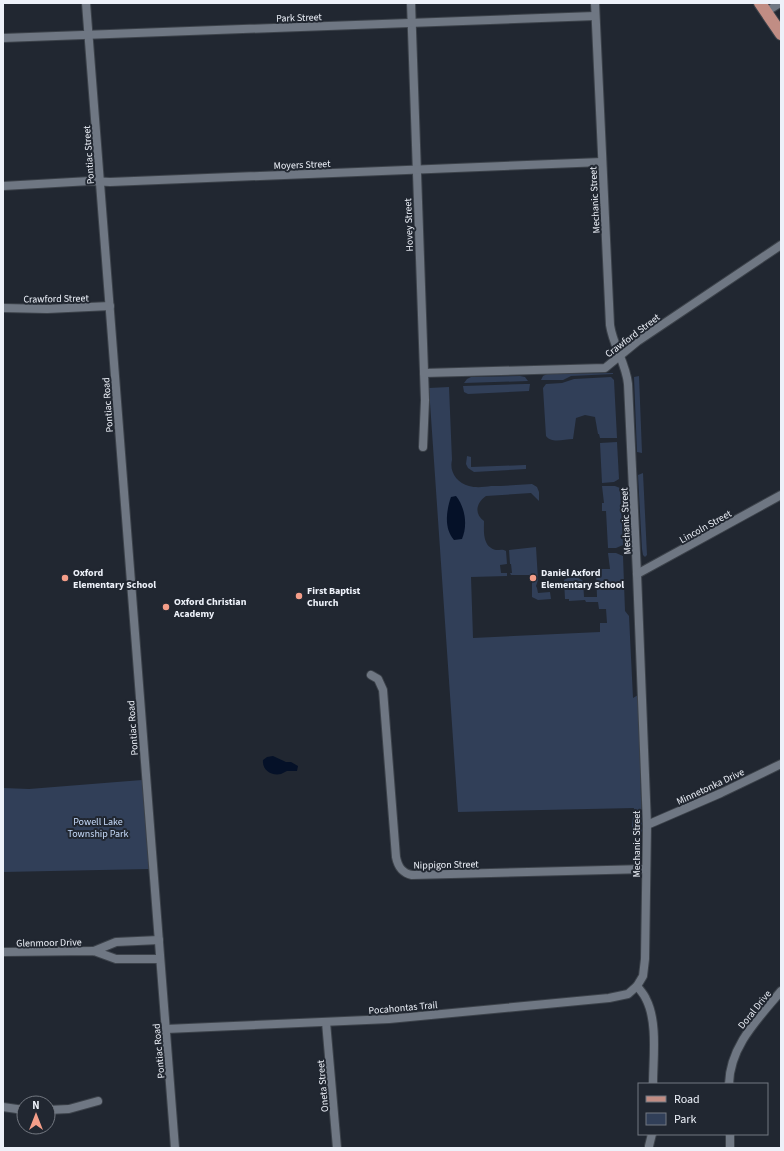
<svg xmlns="http://www.w3.org/2000/svg" width="784" height="1151" font-family="'Source Sans 3',sans-serif">
<rect width="100%" height="100%" fill="#212731"/>
<!-- green -->
<g fill="#313f58">
<polygon points="613,373 613,374 571,376 563,380 541,380 543,376 547,374"/>
<polygon points="520,376 525,377 528,381 464,383 467,379 471,377"/>
<polygon points="639,376 642,453 637,452 634,377"/>
<path d="M611,377l3,3 3,58h-17l-1,-4h-1l-3,-17 -10,-2 -9,3 -3,21c-9,0 -21,5 -27,-3l-3,-48 3,-4 16,-1 12,-4z"/>
<polygon points="525,384 530,384 529,391 468,394 464,392 463,386"/>
<path d="M449,387l3,73c-3,12 5,23 17,26 7,2 15,1 22,0 13,0 27,-1 41,-2l5,3 2,5v9l-8,-8 -45,3c-10,7 -12,18 -2,25 0,10 -2,26 12,29 4,0 7,-1 10,1l1,13 -7,1 1,8h6v3l-36,1 2,61 127,-6v-9h7l-1,-14h-7l-1,-7h-12l-1,-2 -16,1v-2h-4l-1,-19c6,-4 14,-4 19,1l1,16h13l-1,-28h14l-2,-16h8l7,3 2,55 4,5 4,82 5,-3 4,138 -3,2h-8l3,-27 -176,4 -29,-424z"/>
<polygon points="617,442 619,479 614,482 602,483 600,443"/>
<polygon points="467,456 471,457 471,467 525,465 526,465 526,469 474,472 468,468 466,464"/>
<polygon points="643,473 647,555 645,557 643,555 642,549 638,475"/>
<polygon points="602,486 615,486 620,488 623,545 616,548 608,548 606,511 602,511 602,503 604,503"/>
<polygon points="536,547 538,580 536,586 537,588 538,593 550,592 551,599 538,600 532,597 532,575 511,575 510,573 512,573 511,564 510,564 509,550"/>
<polygon points="142,780 149,869 3,872 3,788 29,789"/>
</g>
<!-- water -->
<g fill="#051128">
<path d="M456,496c9,11 12,29 6,43l-8,1c-10,-11 -8,-29 -3,-43z"/>
<path d="M273,756l13,6h5l7,4 -1,5c-3,0 -7,0 -10,0 -2,1 -4,2 -6,3 -10,2 -19,-4 -18,-14l4,-3z"/>
</g>
<g fill="none" stroke-linecap="round" stroke-linejoin="round">
<defs>
<g id="street">
<polyline points="86,3 175,1148"/>
<polyline points="411,3 425,400 423,447"/>
<path d="M595,3l15,322c3,21 16,38 18,59l9,190 10,251 -2,134 -2,17 -6,10c3,4 7,8 9,13 12,23 7,60 7,85"/>
<polyline points="766,12 780,3"/>
<polyline points="3,38 595,16"/>
<polyline points="3,186 90,181 110,182 602,162"/>
<polyline points="3,308 47,309 110,306"/>
<polyline points="424,373 605,368 638,341 781,245"/>
<polyline points="637,574 781,495"/>
<path d="M371,675l7,4 5,11 13,167c2,10 6,16 16,18l234,-6"/>
<polyline points="647,825 721,793 781,764"/>
<polyline points="94,951 116,942 159,940"/>
<polyline points="3,952 94,951 116,959 160,959"/>
<polyline points="326,1022 337,1148"/>
<polyline points="166,1029 389,1019 609,998 628,994 637,986"/>
<path d="M729,1084c1,-38 29,-65 52,-93"/>
<polyline points="3,1107 24,1110"/>
<polyline points="48,1110 69,1109 98,1101"/>
<polyline points="730,1134 730,1148"/>
<polyline points="649,1146 652,1134"/>
</g>
<polyline id="primary" points="760,3 781,34"/>
</defs>
<!-- street casing -->
<use href="#street" stroke="#3c424a" stroke-width="10"/>
<!-- primary casing -->
<use href="#primary" stroke="#3c424a" stroke-width="14"/>
<!-- street -->
<use href="#street" stroke="#6f7783" stroke-width="8"/>
<!-- primary -->
<use href="#primary" stroke="#c18d84" stroke-width="12"/>
</g>
<!-- markers -->
<g fill="#f49e89" stroke="#212731" stroke-width="1.5">
<circle cx="65" cy="578" r="4"/>
<circle cx="533" cy="578" r="4"/>
<circle cx="299" cy="596" r="4"/>
<circle cx="166" cy="607" r="4"/>
</g>
<g text-anchor="middle" stroke-width="4" stroke-linejoin="round" paint-order="stroke">
<!-- street labels -->
<g font-size="10" fill="#edf1f9" stroke="#212731">
<text transform="translate(299 17) rotate(-2)" y="4">Park Street</text>
<text transform="translate(88 155) rotate(-94)" y="4">Pontiac Street</text>
<text transform="translate(302 164) rotate(-2)" y="4">Moyers Street</text>
<text transform="translate(594 200) rotate(-93)" y="4">Mechanic Street</text>
<text transform="translate(408 225) rotate(-92)" y="4">Hovey Street</text>
<text transform="translate(56 298) rotate(-1)" y="4">Crawford Street</text>
<text transform="translate(632 335) rotate(-37)" y="4">Crawford Street</text>
<text transform="translate(107 405) rotate(-94)" y="4">Pontiac Road</text>
<text transform="translate(625 521) rotate(-93)" y="4">Mechanic Street</text>
<text transform="translate(705 526) rotate(-29)" y="4">Lincoln Street</text>
<text transform="translate(132 728) rotate(-94)" y="4">Pontiac Road</text>
<text transform="translate(710 786) rotate(-25)" y="4">Minnetonka Drive</text>
<text transform="translate(636 844) rotate(-90)" y="4">Mechanic Street</text>
<text transform="translate(446 864) rotate(-1)" y="4">Nippigon Street</text>
<text transform="translate(49 942) rotate(-1)" y="4">Glenmoor Drive</text>
<text transform="translate(403 1007) rotate(-5)" y="4">Pocahontas Trail</text>
<text transform="translate(754 1009) rotate(-51)" y="4">Doral Drive</text>
<text transform="translate(158 1051) rotate(-95)" y="4">Pontiac Road</text>
<text transform="translate(322 1086) rotate(-95)" y="4">Oneta Street</text>
</g>
<!-- poi labels -->
<g font-size="10" font-weight="bold" fill="#edf1f9" stroke="#212731" text-anchor="start">
<text x="73" y="576">Oxford<tspan x="73" dy="12">Elementary School</tspan></text>
<text x="541" y="576">Daniel Axford<tspan x="541" dy="12">Elementary School</tspan></text>
<text x="307" y="594">First Baptist<tspan x="307" dy="12">Church</tspan></text>
<text x="174" y="605">Oxford Christian<tspan x="174" dy="12">Academy</tspan></text>
</g>
<!-- park labels -->
<g font-size="10" fill="#c8dcfb" stroke="#212731">
<text x="98" y="825">Powell Lake<tspan x="98" dy="12">Township Park</tspan></text>
</g>
</g>
<!-- border -->
<rect width="784" height="1151" fill="none" stroke="#edf1f9" stroke-width="8"/>
<!-- legend -->
<rect x="638" y="1083" width="130" height="52" fill="#212731" stroke="#737881"/>
<rect x="646" y="1096" width="20" height="6" fill="#c18d84" stroke="#737881"/>
<text x="674" y="1103" font-size="12" fill="#edf1f9">Road</text>
<rect x="646" y="1113" width="20" height="12" fill="#313f58" stroke="#737881"/>
<text x="674" y="1123" font-size="12" fill="#edf1f9">Park</text>
<!-- north arrow -->
<g transform="translate(36 1115)"><circle r="19" fill="#212731" stroke="#737881"/>
<path d="M0-3L7 15L0 10L-7 15Z" fill="#f49e89"/>
<text y="-6" font-size="11" font-weight="bold" text-anchor="middle" fill="#edf1f9">N</text>
</g>
</svg>
